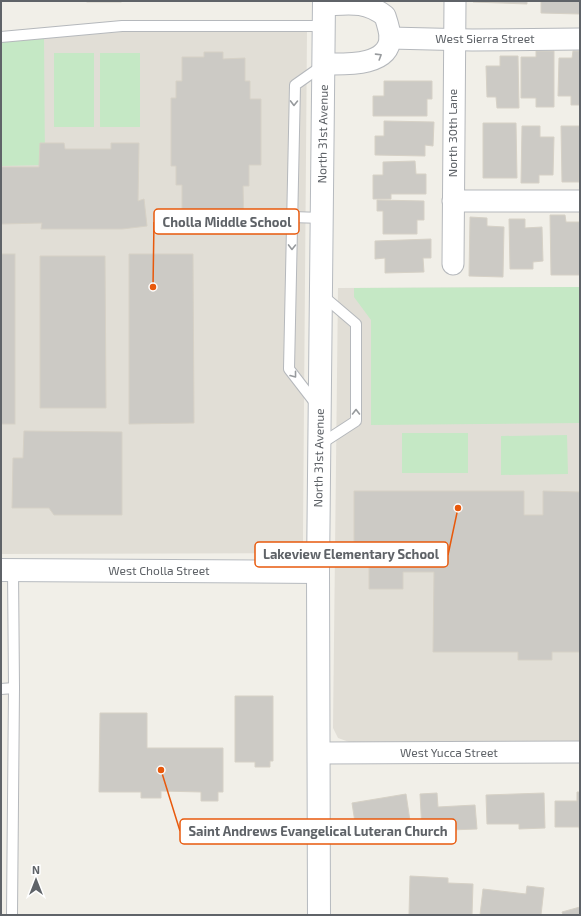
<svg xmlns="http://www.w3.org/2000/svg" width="581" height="916" font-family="'Exo 2',sans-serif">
<rect width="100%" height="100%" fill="#f1efe8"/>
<!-- education -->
<g fill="#e1ded6">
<polygon points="307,30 303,532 303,542 299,549 294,553 1,554 1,42 121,32"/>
<polygon points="580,287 580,741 352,743 338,738 333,728 338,288"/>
</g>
<!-- green -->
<g fill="#c5e8c5">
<polygon points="44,39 45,165 1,166 1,42"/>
<rect x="54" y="53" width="40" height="74"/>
<rect x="100" y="53" width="40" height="74"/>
<polygon points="580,287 580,423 371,425 371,320 354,297 354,288"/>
<rect x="402" y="433" width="66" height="40"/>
<polygon points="567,435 568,474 501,475 501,436"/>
</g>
<!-- building -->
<g fill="#cccac5" stroke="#d6d1c6">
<rect x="87" y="1" width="34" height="1"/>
<polygon points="473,1 527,1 527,4 473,2"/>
<polygon points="541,1 580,1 580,14 541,13"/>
<polygon points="536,51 554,51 554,107 536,107 536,98 521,98 521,57 536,57"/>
<polygon points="573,51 580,51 580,105 571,105 571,96 558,96 559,58 572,58"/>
<polygon points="204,52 223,52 223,59 245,58 245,81 250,81 250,99 261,99 261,165 249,165 249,186 243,186 244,227 223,227 223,233 200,233 200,226 182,226 182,185 176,185 176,166 171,166 171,98 176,98 176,81 182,81 182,57 204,57"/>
<polygon points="500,56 518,56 519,108 497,108 496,97 487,97 486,66 500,66"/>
<polygon points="384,81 432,81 432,99 427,99 427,116 373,116 373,96 384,96"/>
<polygon points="384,121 434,122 433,146 425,145 425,156 375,155 375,136 384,136"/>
<polygon points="483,123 516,123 517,178 483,178"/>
<polygon points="522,126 540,126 540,137 554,137 553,175 539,175 539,183 521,183"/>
<polygon points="561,126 580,126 579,182 562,182"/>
<polygon points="40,143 64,143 65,149 111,149 111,143 139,143 138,201 144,199 147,226 122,229 41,229 42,223 1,224 1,167 39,167"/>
<polygon points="415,161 416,174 426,174 426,194 391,194 391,199 373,199 373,175 383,175 383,162"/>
<polygon points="377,200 424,201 424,220 417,220 417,234 383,234 383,211 377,211"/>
<polygon points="550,215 565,215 566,222 580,222 580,275 551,275"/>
<polygon points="470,217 487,218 487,226 504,227 503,277 469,276"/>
<polygon points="509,219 525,219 525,228 542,227 543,261 533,262 533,269 510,269"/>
<polygon points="431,239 431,258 423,258 424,272 385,273 385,258 375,259 375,241"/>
<rect x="1" y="254" width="14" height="170"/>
<polygon points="129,254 193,254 194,423 129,424"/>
<polygon points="40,256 105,256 106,408 40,408"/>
<polygon points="24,431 122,432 122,515 54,515 49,508 12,508 13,458 23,458"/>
<polygon points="354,491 524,491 524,515 543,515 543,491 580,492 580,652 552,652 552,660 518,660 518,652 433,652 434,572 403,572 403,589 369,589 369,557 354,557"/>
<polygon points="235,696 273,696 273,761 270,761 270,767 255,767 255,762 235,762"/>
<polygon points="100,713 147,713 147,748 223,748 223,792 218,792 218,801 201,801 201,792 161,791 161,798 141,798 141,792 99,792"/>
<polygon points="577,792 580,792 580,834 579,827 555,827 555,801 577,801"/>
<polygon points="437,793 438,807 475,805 477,829 422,831 420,794"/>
<polygon points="544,793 545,828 519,829 519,824 487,824 486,795"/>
<polygon points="406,794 410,821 356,829 352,803"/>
<polygon points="410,876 448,878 448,883 473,884 472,915 409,915"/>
<polygon points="527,886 544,888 541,915 480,915 483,889 526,894"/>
<polygon points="580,907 580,915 563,915 562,912"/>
</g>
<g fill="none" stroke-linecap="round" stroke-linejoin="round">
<defs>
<g id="lane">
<polyline points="1,37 122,26 324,26"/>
<polyline points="292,217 322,218"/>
<polyline points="316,404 289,369 295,85 322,66"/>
<polyline points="319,445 356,421 356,324 322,295"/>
<polyline points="1,689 14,688"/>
<polyline points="12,915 14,688 13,570"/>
</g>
<g id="street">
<polyline points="390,38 472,40 580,39"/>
<path d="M324,64c20,0 65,3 66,-26 0,-7 -3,-16 -5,-22 -20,-16 -37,-12 -61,-11"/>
<polyline points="453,201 580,201"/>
<polyline points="453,264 455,1"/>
<polyline points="319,753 580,752"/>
</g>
<g id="secondary">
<polyline points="1,570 318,572"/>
<polyline points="319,915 318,572 324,1"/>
</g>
</defs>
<!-- lane casing -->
<use href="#lane" stroke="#b5b8bc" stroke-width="12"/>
<!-- street casing -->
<use href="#street" stroke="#b5b8bc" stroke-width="23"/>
<!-- secondary casing -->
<use href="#secondary" stroke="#b6babf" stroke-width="24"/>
<!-- lane -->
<use href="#lane" stroke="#fff" stroke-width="10"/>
<!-- street -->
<use href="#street" stroke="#fff" stroke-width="21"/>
<!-- secondary -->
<use href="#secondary" stroke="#fff" stroke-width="22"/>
</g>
<!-- one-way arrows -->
<defs><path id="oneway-chevron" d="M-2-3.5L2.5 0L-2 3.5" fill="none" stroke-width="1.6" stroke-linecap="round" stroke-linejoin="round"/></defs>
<g stroke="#979a9d">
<use href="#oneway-chevron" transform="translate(379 56) rotate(-32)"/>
<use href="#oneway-chevron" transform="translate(294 103) rotate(91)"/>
<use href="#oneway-chevron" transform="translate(292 247) rotate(91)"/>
<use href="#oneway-chevron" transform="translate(294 375) rotate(52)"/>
<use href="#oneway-chevron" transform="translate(356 412) rotate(-90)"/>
</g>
<g text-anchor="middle" stroke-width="4" stroke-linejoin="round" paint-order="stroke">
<!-- street labels -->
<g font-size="12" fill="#5f6368" stroke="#fff">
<text x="485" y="43">West Sierra Street</text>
<text transform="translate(453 133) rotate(-90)" y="4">North 30th Lane</text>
<text transform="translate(323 134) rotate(-89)" y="4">North 31st Avenue</text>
<text transform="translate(319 458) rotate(-89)" y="4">North 31st Avenue</text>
<text x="159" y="575">West Cholla Street</text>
<text x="449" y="757">West Yucca Street</text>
</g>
</g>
<!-- callouts -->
<path fill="none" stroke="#e8590c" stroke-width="1.5" d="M153 287L154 222M458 508L448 555M161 770L180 831"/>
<g fill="#e8590c" stroke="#fff" stroke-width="1.5">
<circle cx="153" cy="287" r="4"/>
<circle cx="458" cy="508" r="4"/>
<circle cx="161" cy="770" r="4"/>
</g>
<g fill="#fff" stroke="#e8590c" stroke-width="1.5">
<rect x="154" y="209" width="145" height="25" rx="4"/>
<rect x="255" y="542" width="193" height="25" rx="4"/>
<rect x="180" y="819" width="276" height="25" rx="4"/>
</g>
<g font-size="13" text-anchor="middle" font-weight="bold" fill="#5f6368">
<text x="227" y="227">Cholla Middle School</text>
<text x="351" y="559">Lakeview Elementary School</text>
<text x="318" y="836">Saint Andrews Evangelical Luteran Church</text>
</g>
<!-- border -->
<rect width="581" height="916" fill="none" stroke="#5f6368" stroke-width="4"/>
<!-- north arrow -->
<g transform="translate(36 880)" stroke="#ffffff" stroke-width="3" paint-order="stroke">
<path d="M0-3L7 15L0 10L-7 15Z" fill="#5f6368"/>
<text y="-6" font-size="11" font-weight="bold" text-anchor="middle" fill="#5f6368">N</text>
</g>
</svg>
